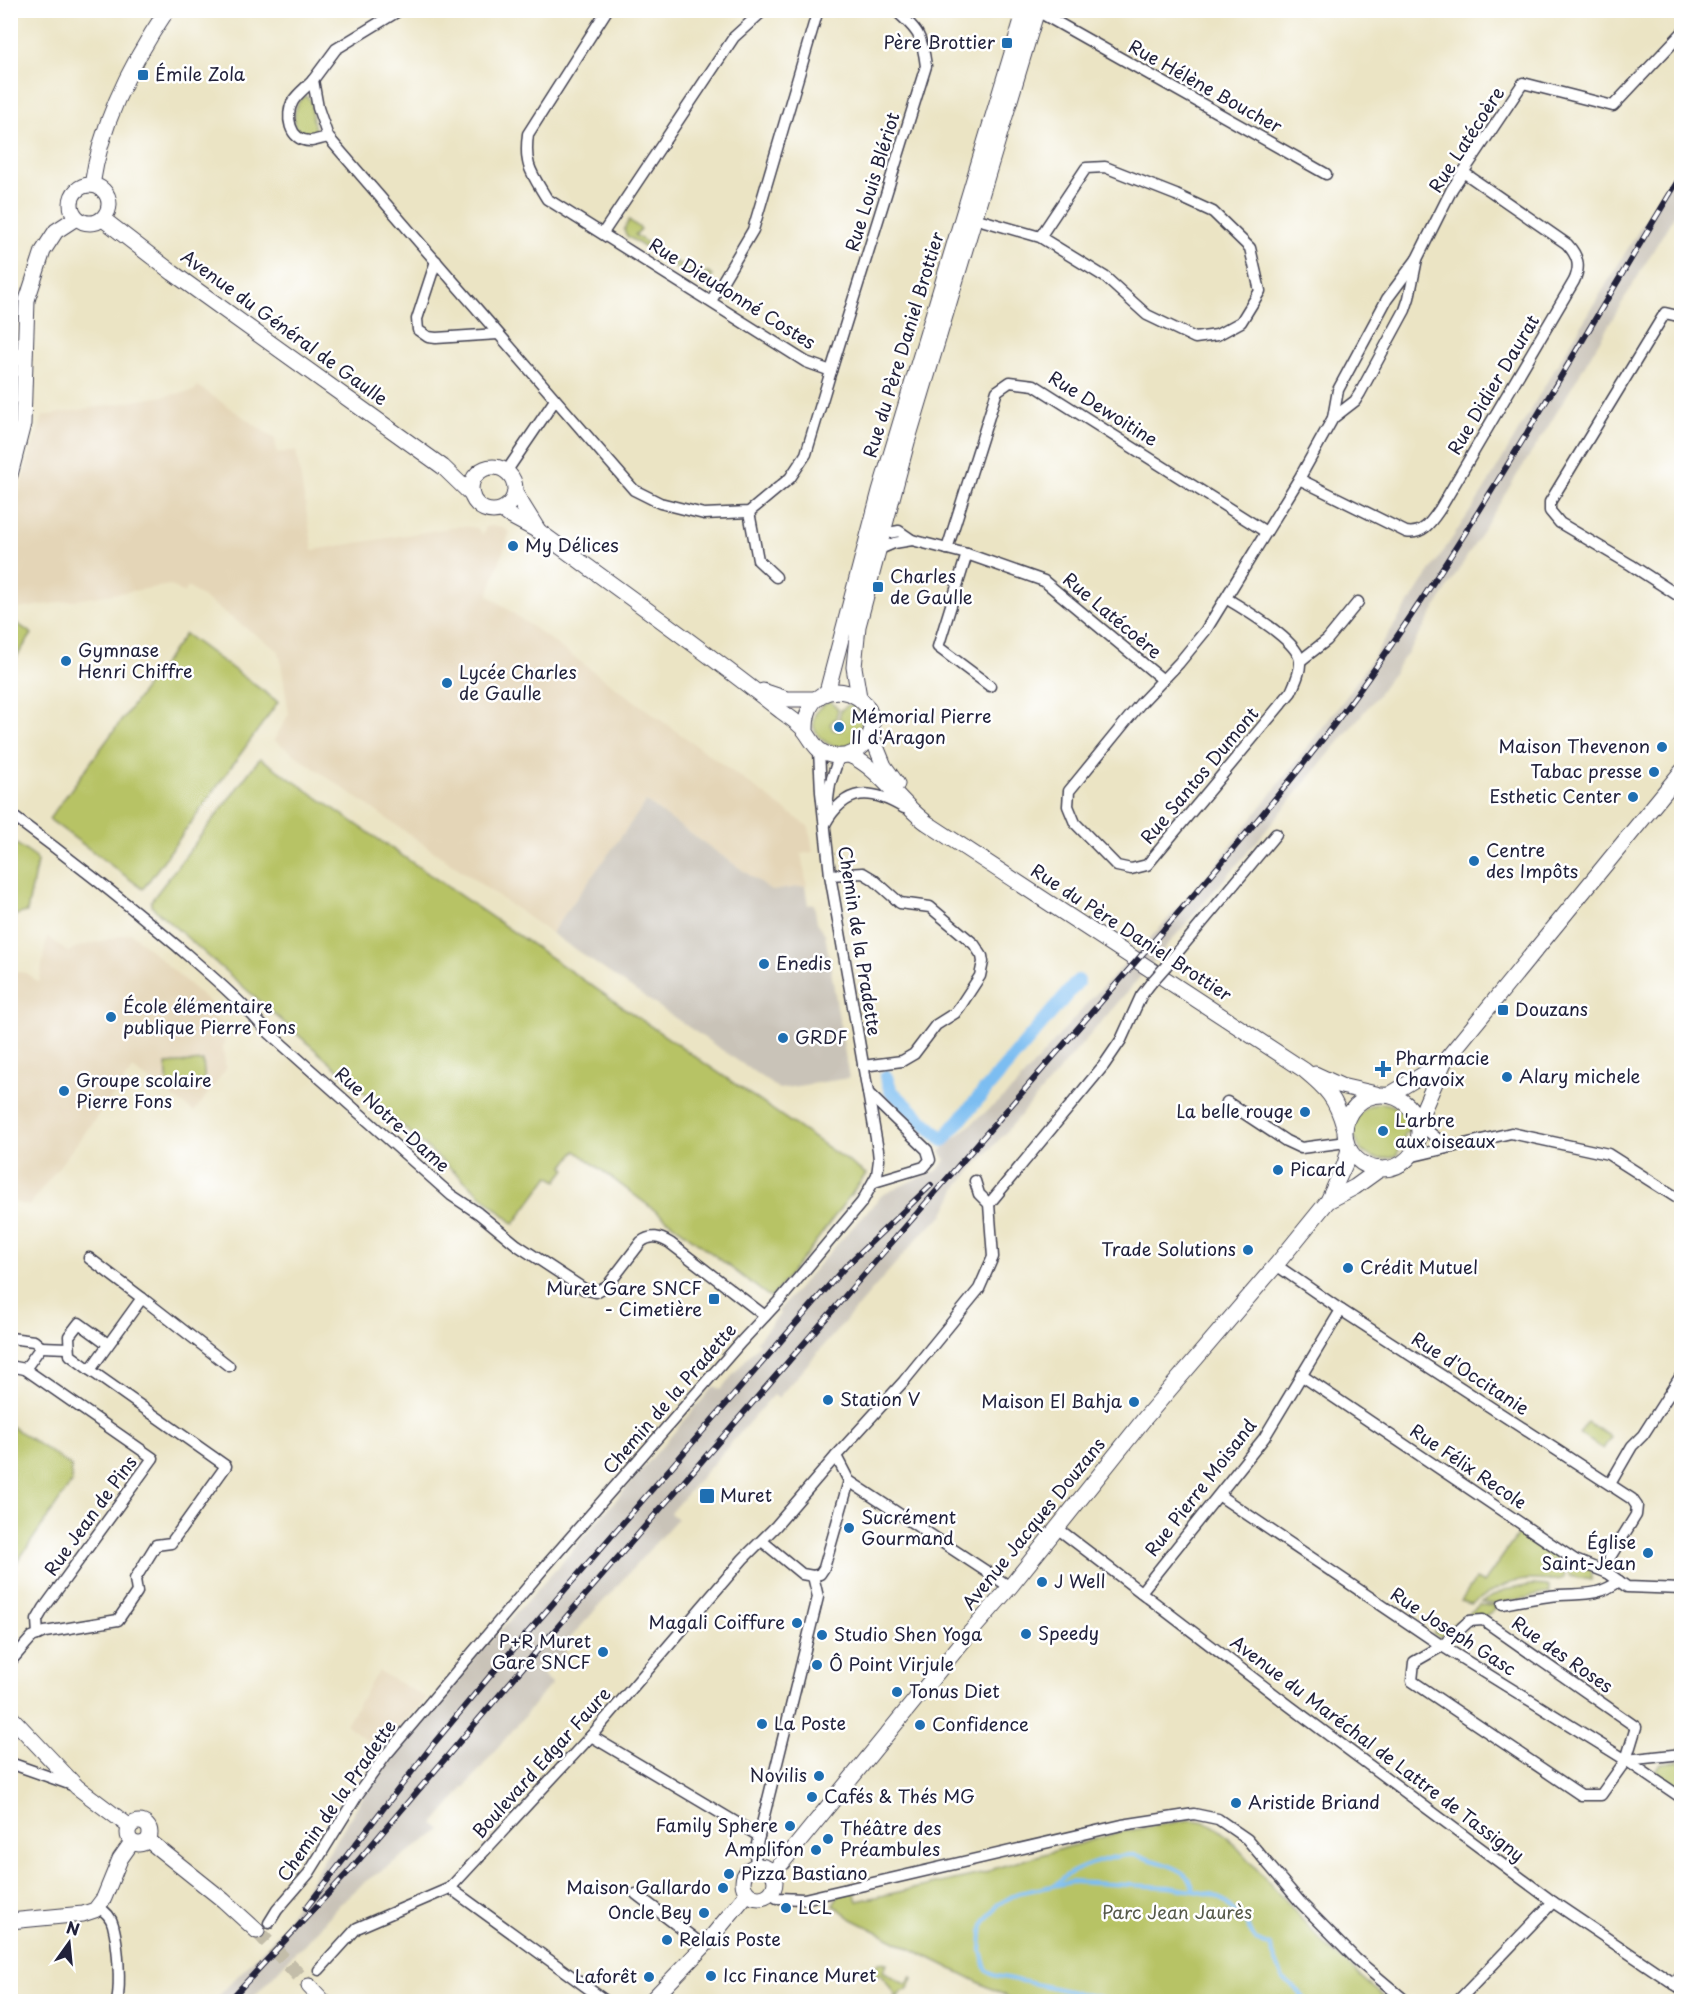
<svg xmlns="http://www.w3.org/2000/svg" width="1692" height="2012" font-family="'Playpen Sans',sans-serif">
<rect width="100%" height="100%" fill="#fff"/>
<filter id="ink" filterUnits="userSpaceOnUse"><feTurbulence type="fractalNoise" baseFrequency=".0167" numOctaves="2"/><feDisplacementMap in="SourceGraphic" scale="12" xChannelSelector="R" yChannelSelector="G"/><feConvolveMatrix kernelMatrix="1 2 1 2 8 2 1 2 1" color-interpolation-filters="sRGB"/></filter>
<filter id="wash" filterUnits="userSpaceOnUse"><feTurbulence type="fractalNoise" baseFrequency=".008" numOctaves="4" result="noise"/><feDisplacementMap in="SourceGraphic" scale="24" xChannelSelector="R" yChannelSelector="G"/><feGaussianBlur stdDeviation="1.35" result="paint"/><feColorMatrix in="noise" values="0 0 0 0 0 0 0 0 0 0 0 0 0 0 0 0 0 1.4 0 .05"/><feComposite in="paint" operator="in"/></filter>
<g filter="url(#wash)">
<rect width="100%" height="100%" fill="#ebe4c4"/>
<!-- built -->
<g fill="#e4d5b7">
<polygon points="198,386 275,439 277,454 296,451 313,550 462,526 477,528 483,535 486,527 492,526 501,527 510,532 488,595 809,827 813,852 801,854 807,886 772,891 646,802 551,933 274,740 289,714 279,651 188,587 184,593 170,585 11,610 11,522 24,473 43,416 194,391"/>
<polygon points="131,933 216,1008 213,1016 227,1028 223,1048 226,1069 194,1112 133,1069 29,1206 16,1203 10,1198 10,971 26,973 39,983 47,936 68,952 74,948"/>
<polygon points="378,1671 427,1698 378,1749 346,1724"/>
</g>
<!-- industrial -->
<g fill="#c9c3b8">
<polygon points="1681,161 1681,204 1548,427 1512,483 1413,645 1377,696 1259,839 1008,1130 959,1184 942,1217 923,1232 778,1398 773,1395 670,1513 677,1519 565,1644 566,1658 553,1658 541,1673 552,1683 434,1824 441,1830 366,1881 339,1905 302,1948 297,1950 250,2001 213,2002 289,1922 289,1916 366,1792 453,1682 559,1566 702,1400 714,1386 720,1390 759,1344 756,1342 780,1314 778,1311 822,1261 882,1195 913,1180 936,1172 946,1160 940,1152 944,1147 1013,1089 1091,999 1158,930 1216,865 1347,696 1483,492 1547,382"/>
<polygon points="646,802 772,891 805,886 808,905 814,904 817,922 825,934 849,1078 779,1089 551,933"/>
</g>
<!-- green -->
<g fill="#b7c365" stroke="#6c7250" stroke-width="1.5">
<path d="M306,96l5,5 1,14 4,18 -2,3c-10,0 -15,-3 -20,-12 0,-10 1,-24 12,-28z"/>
<polygon points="629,220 641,229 635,235 699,277 707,272 713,276 706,282 696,281 627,236 624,230"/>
<polygon points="11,619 32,634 11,665 10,620"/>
<polygon points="185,634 278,702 143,889 49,819"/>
<path d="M830,701l8,8 -2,9 -6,6 3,6 7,1 3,-2v-7l-4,-3 2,-9 9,-6c8,6 13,14 10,24 -11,46 -77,-4 -30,-27z"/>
<polygon points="260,758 866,1174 808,1252 771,1298 576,1151 563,1167 566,1169 557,1181 549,1176 514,1224 151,906 151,901"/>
<polygon points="11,840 36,858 37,862 27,912 15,915 11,935"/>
<polygon points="203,1061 205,1085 168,1087 166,1064"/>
<path d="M1380,1103c18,1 27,11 30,29l-5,1c0,9 -6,13 -8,22 -42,20 -63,-44 -17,-52z"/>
<polygon points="1587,1422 1611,1437 1603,1449 1579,1434"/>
<polygon points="11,1426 71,1466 72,1482 11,1571"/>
<path d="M1519,1533c15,9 50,24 45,45 -13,5 -25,1 -38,2 -22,2 -37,13 -55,24l-10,-3 15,-22 8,4z"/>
<polygon points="1562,1558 1573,1565 1592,1569 1591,1580 1570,1576"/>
<polygon points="1532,1585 1549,1586 1550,1593 1495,1604 1482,1602 1504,1590"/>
<path d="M1479,1605l19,1c-16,16 -25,12 -42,22 -6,3 -11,7 -17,9l-5,-4 26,-12z"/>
<polygon points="1681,1761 1681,1793 1657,1776 1655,1771 1660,1763"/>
<path d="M1189,1820c17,0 25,5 38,16l97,108 64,57 -355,1 -25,-5 -156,-78 -19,-15 5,-8 16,-5 3,10 129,-28 10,-5 124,-36z"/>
<path d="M880,1962l7,1 -4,8 23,14 6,-8 1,1 -6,12 -5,1c-4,4 -4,10 -12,10l6,-5 -15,-22 -8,4v-10z"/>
</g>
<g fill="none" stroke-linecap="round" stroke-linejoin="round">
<!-- stream -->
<g stroke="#7cbdf1" stroke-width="4">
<path d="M1056,1884c11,-14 58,-30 77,-29 8,1 15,4 22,6 19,6 33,9 39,29"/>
<polyline points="1121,2002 993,1975 987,1971 981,1951 982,1932 983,1925 997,1905 1018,1893 1072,1882 1169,1887 1211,1894 1223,1900 1247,1925 1256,1940 1270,1946 1283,1979 1299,1991 1307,2002"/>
</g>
<!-- canal -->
<polyline stroke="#7cbdf1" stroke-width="14" points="886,1077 891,1091 943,1140 1078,981"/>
</g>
</g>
<g filter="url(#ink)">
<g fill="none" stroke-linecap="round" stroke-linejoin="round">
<!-- secondary-tunnel -->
<polyline stroke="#c3bda9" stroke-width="15" stroke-dasharray="15 8" stroke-linecap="butt" points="257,1931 309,1986"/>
<defs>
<g id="street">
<path d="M400,10l-64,39 -23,31 5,28 10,29 306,353 26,13 44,11 45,-2 41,-34 16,-24 25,-83 -25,-9 -259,-163c-16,-27 -23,-33 -19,-65l79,-124"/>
<polyline points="1037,11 1326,174"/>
<path d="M313,80c-6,7 -15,13 -20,21 -8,14 -4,40 17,40 5,0 12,-3 18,-4"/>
<polyline points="974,218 1040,237 1105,277 1147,315 1195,338 1217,335 1241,322 1260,291 1250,248 1213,212 1176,195 1105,167 1086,168 1040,237"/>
<polyline points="603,233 734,37 764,10"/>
<polyline points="436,261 417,319 418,330 428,337 436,338 498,334"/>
<polyline points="711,301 753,230 818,10"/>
<polyline points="1682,317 1665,313 1550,502 1550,511 1560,523 1631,565 1682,598"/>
<path d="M831,371l95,-305c-4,-31 -8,-36 -31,-56"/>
<polyline points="1333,418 1355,401 1360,393 1405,310 1409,298 1417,259 1452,189 1523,83 1613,106 1682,33"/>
<polyline points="506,472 555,400"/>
<path d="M1299,479l107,53c17,3 25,-10 34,-23l134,-228c7,-15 4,-25 -7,-37l-104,-72"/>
<polyline points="749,512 758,560 776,577"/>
<polyline points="880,537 883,534 899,531 912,540 967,554 1044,581 1163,680"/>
<polyline points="880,549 894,543 912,540"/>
<polyline points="947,549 997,391 1010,382 1034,385 1266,532"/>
<polyline points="967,554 938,647 990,686"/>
<path d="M1226,598c18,12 72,42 74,63 1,10 -5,22 -9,31l-144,173 -16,4 -14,-3 -42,-43 -7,-17 1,-15 71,-87 39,-41 27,-33 93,-151 34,-61 5,-28 49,-91 30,-40"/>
<polyline points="1300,661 1327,640 1358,602"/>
<polyline points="827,806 830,784 839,757"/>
<path d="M10,814c57,42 113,86 167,132 31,27 63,54 90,85l184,164 27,18 39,32 67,44 12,3 12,-7 33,-43c10,-8 19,-5 29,1l95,73"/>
<path d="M825,824c21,-37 46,-36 79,-16"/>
<polyline points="830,875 863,873 873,879 900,903 930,907 974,944 982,956 983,962 980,976 961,1005 955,1013 936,1025 914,1054 902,1061 863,1066"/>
<polyline points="1166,966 1276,834"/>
<polyline points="868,1093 927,1150 930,1160 924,1167 874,1182"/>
<polyline points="1227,1102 1286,1141 1301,1148 1346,1142"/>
<polyline points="1419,1124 1439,1140 1452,1147"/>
<polyline points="1409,1157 1511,1133 1608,1154 1682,1201"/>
<polyline points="989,1204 1104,1065 1121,1040 1141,996 1151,983"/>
<polyline points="89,1258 142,1298"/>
<polyline points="1276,1265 1341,1310 1632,1499 1637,1506 1636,1515 1610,1557 1608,1573"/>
<polyline points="10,1338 34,1341 41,1347 25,1369"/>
<polyline points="41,1347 69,1348"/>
<polyline points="10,1366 25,1369 153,1458 44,1608 37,1620 38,1635"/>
<polyline points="90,1370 70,1355 69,1336 79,1323 108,1344"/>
<polyline points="1301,1375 1575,1560 1608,1573 1627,1587 1682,1589"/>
<polyline points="849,1481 1010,1587"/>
<polyline points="1610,1484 1632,1446 1643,1435 1682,1374"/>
<polyline points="1220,1496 1442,1646 1626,1760 1682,1798"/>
<polyline points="1057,1528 1291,1707 1553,1902 1682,1989"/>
<polyline points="762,1541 802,1574 813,1576"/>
<polyline points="813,1576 820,1574 824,1568 849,1481 836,1456"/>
<polyline points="1141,1592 1264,1438 1341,1310"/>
<path d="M1503,1604c15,-3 31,-6 47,-8 27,-4 46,3 69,-15"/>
<polygon points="1483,1620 1636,1727 1626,1760 1601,1795 1581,1795 1412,1681 1414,1662 1442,1646 1469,1621"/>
<polyline points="10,1662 32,1637 45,1632 118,1620 137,1592 135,1579 156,1545 171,1543 226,1466 90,1370 142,1298 229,1366"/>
<polyline points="591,1736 759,1836"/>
<polyline points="1626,1760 1682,1754"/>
<polyline points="10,1763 75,1786"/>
<polyline points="756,1866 755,1852 759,1836 818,1597 813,1576"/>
<polyline points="450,1888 607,2002"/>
<polyline points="769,1893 777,1898 804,1899 1122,1825 1194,1814 1218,1819 1247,1839 1301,1903 1356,1959 1407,2002"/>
<polyline points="636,1894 704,1946"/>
<path d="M98,1907c7,4 13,10 15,18 5,19 8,58 4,77"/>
<polyline points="269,1923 277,1910 309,1873 358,1794 386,1755 543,1569 741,1342 780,1300 862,1202 877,1175 879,1160 878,1150 830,875 821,792 819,750"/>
<polyline points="319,1970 357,1928 450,1888 591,1736 743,1559 776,1526 836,1456 904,1381 979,1289 993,1257 989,1204 979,1194 975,1181"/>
<polyline points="1674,1984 1682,1973"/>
<polyline points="1457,2002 1553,1902"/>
</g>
<g id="secondary">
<circle cx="90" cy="204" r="19"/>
<path d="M92,185c9,-62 40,-123 75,-175"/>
<polyline points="103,219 173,273 443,467 472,495"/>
<circle cx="493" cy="489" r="22"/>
<polyline points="10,475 23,424 27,300 43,251 56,231 76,218"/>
<polyline points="515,493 538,530"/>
<path d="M502,510l8,6 30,16c81,59 163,117 241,179 8,6 18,12 24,20 8,10 11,21 25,24 22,6 44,-12 42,-34 -4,-34 -55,-42 -64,-8 -2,6 -2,13 -2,18"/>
<polyline points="763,691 787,699 816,699"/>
<polyline points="827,692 880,491 1025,10"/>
<polyline points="859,697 854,667 858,626 907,442 1037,10"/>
<polyline points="871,734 884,766 897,784"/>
<path d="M849,755c32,14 50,48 78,68l377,247c23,19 32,28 40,57"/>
<polyline points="1315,1074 1341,1086 1376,1094"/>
<circle cx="1382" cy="1132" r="37"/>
<polyline points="1389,1095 1444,1062"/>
<polyline points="1418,1122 1444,1062 1682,771"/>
<polyline points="1328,1201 1355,1187 1380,1169"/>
<polyline points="10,1716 77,1787 130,1827"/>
<circle cx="139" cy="1833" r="11"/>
<polyline points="148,1840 223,1900 257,1931"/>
<circle cx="759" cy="1882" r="16"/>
<polyline points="772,1872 782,1863 968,1635 1010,1587 1145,1418 1276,1265 1328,1201 1345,1164 1349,1149"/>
<polyline points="10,1921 83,1914 95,1910 104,1898 120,1859 132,1842"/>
<polyline points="309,1986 324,2002"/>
<polyline points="650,2002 704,1946 747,1894"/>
</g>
</defs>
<!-- street casing -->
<use href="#street" stroke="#403f50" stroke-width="13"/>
<!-- secondary casing -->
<use href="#secondary" stroke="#403f50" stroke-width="17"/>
<!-- street -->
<use href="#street" stroke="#fff" stroke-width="10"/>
<!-- secondary -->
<use href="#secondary" stroke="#fff" stroke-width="15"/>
<defs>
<g id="rail">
<polyline points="306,1908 435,1742 490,1676 845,1267 931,1185"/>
<path d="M228,2002l124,-134 196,-230 644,-741c62,-72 124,-145 179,-223 113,-160 209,-332 311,-500"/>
</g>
</defs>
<!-- rail casing -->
<use href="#rail" stroke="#22223b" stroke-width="6"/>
<!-- rail -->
<use href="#rail" stroke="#fff" stroke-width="4" stroke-dasharray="11" stroke-linecap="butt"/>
<defs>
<polyline id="street-bridge" points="1151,983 1166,966"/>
</defs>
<!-- street-bridge casing -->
<use href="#street-bridge" stroke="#403f50" stroke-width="13" stroke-linecap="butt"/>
<!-- street-bridge -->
<use href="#street-bridge" stroke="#fff" stroke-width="10"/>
</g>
</g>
<!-- markers -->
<g fill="#1f6fb2" stroke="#fff" stroke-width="2">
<rect x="1001" y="37" width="12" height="12" rx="3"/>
<rect x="137" y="69" width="12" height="12" rx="3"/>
<circle cx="513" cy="546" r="6"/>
<rect x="872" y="581" width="12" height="12" rx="3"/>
<circle cx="66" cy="661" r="6"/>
<circle cx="447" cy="683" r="6"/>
<circle cx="839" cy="727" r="6"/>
<circle cx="1662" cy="747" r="6"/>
<circle cx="1654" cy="772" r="6"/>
<circle cx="1633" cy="797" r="6"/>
<circle cx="1474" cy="861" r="6"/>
<circle cx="764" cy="964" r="6"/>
<rect x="1497" y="1004" width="12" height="12" rx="3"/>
<circle cx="111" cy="1017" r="6"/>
<circle cx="783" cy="1038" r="6"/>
<path d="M1380 1060h6v6h6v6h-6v6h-6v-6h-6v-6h6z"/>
<circle cx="1507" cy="1077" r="6"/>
<circle cx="64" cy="1091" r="6"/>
<circle cx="1305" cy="1112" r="6"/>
<circle cx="1383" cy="1131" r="6"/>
<circle cx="1278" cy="1170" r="6"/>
<circle cx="1248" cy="1250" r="6"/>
<circle cx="1348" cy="1268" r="6"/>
<rect x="708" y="1293" width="12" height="12" rx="3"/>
<circle cx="828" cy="1400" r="6"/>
<circle cx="1134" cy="1402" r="6"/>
<rect x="699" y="1488" width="16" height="16" rx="3"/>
<circle cx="849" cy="1528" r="6"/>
<circle cx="1648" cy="1553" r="6"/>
<circle cx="1042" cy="1582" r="6"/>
<circle cx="797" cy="1623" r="6"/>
<circle cx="1026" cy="1634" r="6"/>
<circle cx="822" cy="1635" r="6"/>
<circle cx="603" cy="1652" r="6"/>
<circle cx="817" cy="1665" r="6"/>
<circle cx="897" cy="1692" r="6"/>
<circle cx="762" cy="1724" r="6"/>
<circle cx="920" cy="1725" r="6"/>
<circle cx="819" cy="1776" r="6"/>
<circle cx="812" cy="1797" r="6"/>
<circle cx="1236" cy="1803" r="6"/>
<circle cx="790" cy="1826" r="6"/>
<circle cx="828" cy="1839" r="6"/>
<circle cx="816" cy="1850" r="6"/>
<circle cx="729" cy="1874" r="6"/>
<circle cx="723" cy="1888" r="6"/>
<circle cx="786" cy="1908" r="6"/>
<circle cx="704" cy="1913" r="6"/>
<circle cx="667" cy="1940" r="6"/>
<circle cx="711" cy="1976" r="6"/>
<circle cx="649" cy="1977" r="6"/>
</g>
<g text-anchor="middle" stroke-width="5" stroke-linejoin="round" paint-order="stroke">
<!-- poi labels -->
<g font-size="18" fill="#22223b" stroke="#fff" text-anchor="start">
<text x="995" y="49" text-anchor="end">Père Brottier</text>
<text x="155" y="81">Émile Zola</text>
<text x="525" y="552">My Délices</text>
<text x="890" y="583">Charles<tspan x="890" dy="21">de Gaulle</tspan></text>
<text x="78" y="657">Gymnase<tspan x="78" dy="21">Henri Chiffre</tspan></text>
<text x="459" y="679">Lycée Charles<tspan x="459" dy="21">de Gaulle</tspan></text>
<text x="851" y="723">Mémorial Pierre<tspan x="851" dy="21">II d'Aragon</tspan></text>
<text x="1650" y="753" text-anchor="end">Maison Thevenon</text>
<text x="1642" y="778" text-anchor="end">Tabac presse</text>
<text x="1621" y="803" text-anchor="end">Esthetic Center</text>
<text x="1486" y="857">Centre<tspan x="1486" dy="21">des Impôts</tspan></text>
<text x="776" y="970">Enedis</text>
<text x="123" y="1013">École élémentaire<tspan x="123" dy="21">publique Pierre Fons</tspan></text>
<text x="1515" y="1016">Douzans</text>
<text x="795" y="1044">GRDF</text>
<text x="1395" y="1065">Pharmacie<tspan x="1395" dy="21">Chavoix</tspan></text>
<text x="1519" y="1083">Alary michele</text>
<text x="76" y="1087">Groupe scolaire<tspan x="76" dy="21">Pierre Fons</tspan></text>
<text x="1293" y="1118" text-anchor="end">La belle rouge</text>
<text x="1395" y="1127">L'arbre<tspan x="1395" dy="21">aux oiseaux</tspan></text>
<text x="1290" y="1176">Picard</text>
<text x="1236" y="1256" text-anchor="end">Trade Solutions</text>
<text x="1360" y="1274">Crédit Mutuel</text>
<text x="702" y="1295" text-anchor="end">Muret Gare SNCF<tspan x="702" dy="21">- Cimetière</tspan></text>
<text x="840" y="1406">Station V</text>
<text x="1122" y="1408" text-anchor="end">Maison El Bahja</text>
<text x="720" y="1502">Muret</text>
<text x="861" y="1524">Sucrément<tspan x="861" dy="21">Gourmand</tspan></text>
<text x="1636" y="1549" text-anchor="end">Église<tspan x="1636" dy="21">Saint-Jean</tspan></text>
<text x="1054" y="1588">J Well</text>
<text x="785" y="1629" text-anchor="end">Magali Coiffure</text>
<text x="1038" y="1640">Speedy</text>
<text x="834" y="1641">Studio Shen Yoga</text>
<text x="591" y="1648" text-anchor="end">P+R Muret<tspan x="591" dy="21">Gare SNCF</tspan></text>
<text x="829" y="1671">Ô Point Virjule</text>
<text x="909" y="1698">Tonus Diet</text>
<text x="774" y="1730">La Poste</text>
<text x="932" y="1731">Confidence</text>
<text x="807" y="1782" text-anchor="end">Novilis</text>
<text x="824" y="1803">Cafés &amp; Thés MG</text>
<text x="1248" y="1809">Aristide Briand</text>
<text x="778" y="1832" text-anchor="end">Family Sphere</text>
<text x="840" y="1835">Théâtre des<tspan x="840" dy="21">Préambules</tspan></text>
<text x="804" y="1856" text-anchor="end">Amplifon</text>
<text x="741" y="1880">Pizza Bastiano</text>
<text x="711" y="1894" text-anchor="end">Maison Gallardo</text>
<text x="798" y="1914">LCL</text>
<text x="692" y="1919" text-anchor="end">Oncle Bey</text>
<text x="679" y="1946">Relais Poste</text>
<text x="723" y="1982">Icc Finance Muret</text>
<text x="637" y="1983" text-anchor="end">Laforêt</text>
</g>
<!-- street labels -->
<g font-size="18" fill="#22223b" stroke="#fff">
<text transform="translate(1205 87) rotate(29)" y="6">Rue Hélène Boucher</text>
<text transform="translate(1467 140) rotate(-57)" y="6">Rue Latécoère</text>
<text transform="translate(873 182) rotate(-73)" y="6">Rue Louis Blériot</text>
<text transform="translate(732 294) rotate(32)" y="6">Rue Dieudonné Costes</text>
<text transform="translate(284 328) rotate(36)" y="6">Avenue du Général de Gaulle</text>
<text transform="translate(904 345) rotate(-73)" y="6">Rue du Père Daniel Brottier</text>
<text transform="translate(1494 385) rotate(-59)" y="6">Rue Didier Daurat</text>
<text transform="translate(1103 409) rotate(32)" y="6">Rue Dewoitine</text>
<text transform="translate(1112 616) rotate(40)" y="6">Rue Latécoère</text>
<text transform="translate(1200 776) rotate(-50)" y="6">Rue Santos Dumont</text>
<text transform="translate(1131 933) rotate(33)" y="6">Rue du Père Daniel Brottier</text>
<text transform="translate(859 941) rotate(81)" y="6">Chemin de la Pradette</text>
<text transform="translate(392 1120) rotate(42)" y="6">Rue Notre-Dame</text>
<text transform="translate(1470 1374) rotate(33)" y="6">Rue d'Occitanie</text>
<text transform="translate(670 1399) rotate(-49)" y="6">Chemin de la Pradette</text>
<text transform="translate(1468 1467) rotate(34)" y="6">Rue Félix Recole</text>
<text transform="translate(1201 1488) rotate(-52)" y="6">Rue Pierre Moisand</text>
<text transform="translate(91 1516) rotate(-54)" y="6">Rue Jean de Pins</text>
<text transform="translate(1034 1524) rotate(-51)" y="6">Avenue Jacques Douzans</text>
<text transform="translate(1453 1632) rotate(33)" y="6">Rue Joseph Gasc</text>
<text transform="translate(1562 1655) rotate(35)" y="6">Rue des Roses</text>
<text transform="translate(1377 1749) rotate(37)" y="6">Avenue du Maréchal de Lattre de Tassigny</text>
<text transform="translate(542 1763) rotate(-48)" y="6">Boulevard Edgar Faure</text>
<text transform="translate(337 1801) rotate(-55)" y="6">Chemin de la Pradette</text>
</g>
<!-- park labels -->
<g font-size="18" fill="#565a4a" stroke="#fff">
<text x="1177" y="1919">Parc Jean Jaurès</text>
</g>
</g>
<!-- margin -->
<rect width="1692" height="2012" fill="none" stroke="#fff" stroke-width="36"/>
<!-- north arrow -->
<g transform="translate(69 1943) rotate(15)" stroke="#ffffff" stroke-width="4.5" paint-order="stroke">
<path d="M0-4.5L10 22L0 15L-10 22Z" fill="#22223b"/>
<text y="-9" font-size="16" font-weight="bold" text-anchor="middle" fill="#22223b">N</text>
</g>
</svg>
